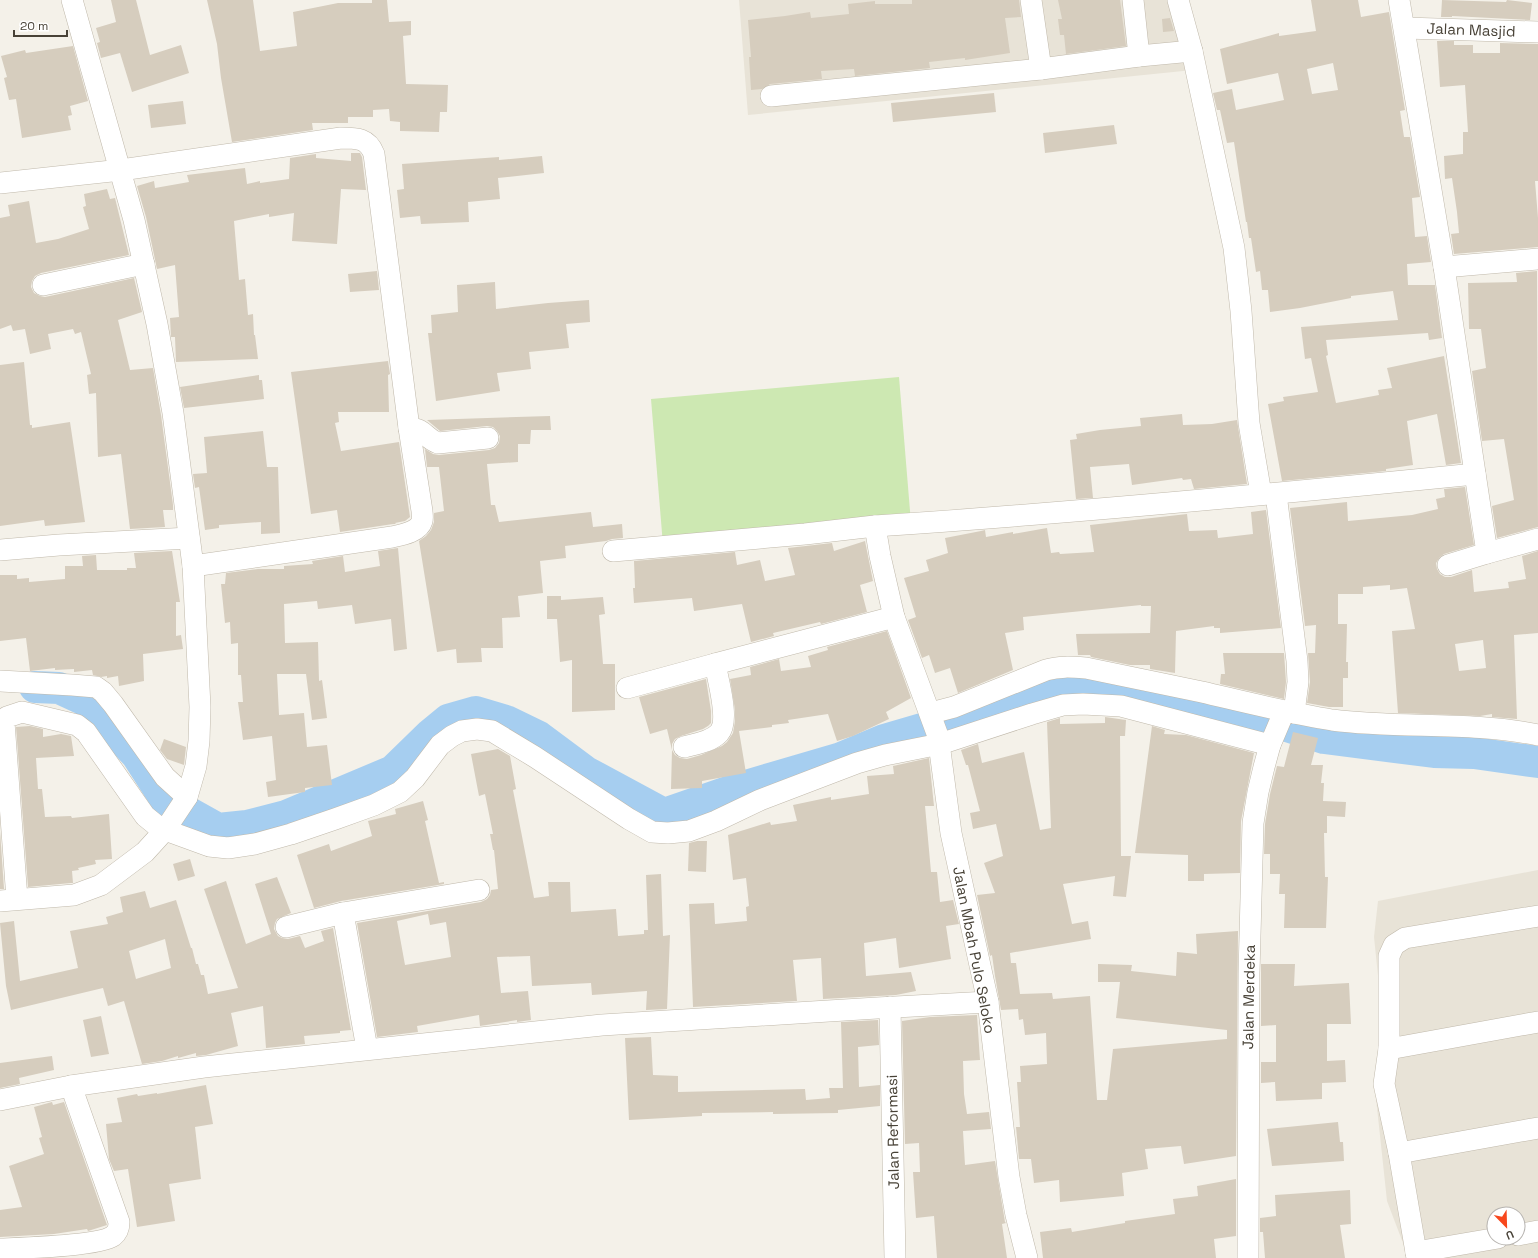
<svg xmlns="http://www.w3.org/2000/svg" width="1538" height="1258" font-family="'Space Grotesk',sans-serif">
<rect width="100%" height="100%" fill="#f4f1e9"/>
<!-- residential -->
<g fill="#e8e3d7" fill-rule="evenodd">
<polygon points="739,0 1173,0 1193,70 748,115"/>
<path d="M1538,870v388h-131l-1,-7 -19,-50 -12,-112 8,-65 -9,-87 4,-36zM1494,1214h24v24h-24z"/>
</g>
<!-- green -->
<polygon fill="#cde8b2" points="899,377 911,523 663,545 651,399"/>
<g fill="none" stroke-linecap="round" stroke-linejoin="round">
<!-- river -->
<polyline stroke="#a6cef0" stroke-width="32" points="35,687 59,688 85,700 137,755 166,800 218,829 247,826 286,816 393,771 431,734 448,720 476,712 506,721 539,737 586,772 664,814 739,788 841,758 884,740 1072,685 1128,689 1166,697 1208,709 1269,720 1324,738 1434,752 1474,753 1538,762"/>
</g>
<!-- building -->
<g fill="#d6cdbe" fill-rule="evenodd">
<polygon points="111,0 136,0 150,55 181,45 189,73 132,92 120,53 101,58 97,43 100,42 96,28 116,22"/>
<polygon points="207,0 253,0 260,51 297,46 293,12 338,3 372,3 372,0 387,0 389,22 411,21 411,35 403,36 406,84 448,85 447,112 440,112 439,132 400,131 400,122 390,121 389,109 373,110 373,117 348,117 348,123 312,123 313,130 232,142 221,78 217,44"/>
<polygon points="912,0 1019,0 1021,17 1005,18 1010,53 965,60 965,58 929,62 930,68 855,76 854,69 821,71 822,79 770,84 762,89 751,90 749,57 751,57 748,20 785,16 810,12 811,18 849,14 848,4 875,1 875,4 912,4"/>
<polygon points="1058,0 1120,0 1126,46 1066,54 1064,35 1060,35 1058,19 1062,19"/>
<path d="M1311,0h47l3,17 28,-5 16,98 -5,1 4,26h6l10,60 -8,1 3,39 12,-1 4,26 -24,2 1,21h27l7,53 -13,2 -1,-7 -102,7 2,15 -2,1 10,47 43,-8 -1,-5 14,-2 -5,-20 57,-12 17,107 -15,2 -9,-51 -30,7 6,44 -27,4v2l-104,10 -14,-77 16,-3 -1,-4 35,-5 -7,-34 -6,1 -4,-32 97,-7 -5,-29 -42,5v2l-51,10 -30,4 -2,-22h-6l-2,-19 -4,1 -5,-34h-2l-2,-16h-1l-12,-80 -7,1 -7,-33h-3l-4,-17 19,-4 4,21 48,-10 -6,-27 -51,11 -7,-35 59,-16v3l37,-5zM1333,63l5,27 -26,4 -5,-25z"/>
<polygon points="1442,0 1506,2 1507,0 1532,3 1530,20 1452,16 1452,17 1441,17"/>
<polygon points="1170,18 1174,31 1163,32 1162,19"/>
<polygon points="1437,41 1454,41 1454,45 1473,45 1473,53 1500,53 1500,43 1538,44 1538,181 1535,181 1538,218 1538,247 1454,254 1451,234 1459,233 1457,212 1452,178 1445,179 1444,156 1463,154 1463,132 1468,132 1465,85 1440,87"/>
<polygon points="73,46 88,101 70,106 72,115 68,116 71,130 22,138 16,99 9,100 4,78 7,77 1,56 25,50 26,53"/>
<polygon points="994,93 996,112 893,122 891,103"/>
<polygon points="183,101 186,124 151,128 148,105"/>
<polygon points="1114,125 1117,144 1045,153 1043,133"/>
<polygon points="351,153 360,153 362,157 366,190 341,189 337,244 292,241 294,213 269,217 269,214 234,221 239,280 245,279 248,315 253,314 254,335 255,335 258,359 176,362 175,337 171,337 170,318 179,317 175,265 157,269 146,217 137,186 154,181 155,188 189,182 187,175 245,168 247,184 260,181 260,183 289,179 290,158 316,154 316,158 351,161"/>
<polygon points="542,156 544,173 498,178 500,199 468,202 469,222 421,224 420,216 400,218 397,190 404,189 402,164 499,157 499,160"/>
<polygon points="107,189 110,199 115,198 129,255 41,273 35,276 32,281 31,287 34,293 40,296 45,297 134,278 142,312 118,320 130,370 153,368 161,415 173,505 173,510 163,510 165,527 130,529 121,454 98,457 96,393 89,394 87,375 91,374 81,332 75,334 73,329 48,334 51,349 30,354 25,329 13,331 11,325 0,329 0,218 10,216 8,205 29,201 36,243 58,239 89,229 83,207 86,206 84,194"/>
<polygon points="377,271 379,290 350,292 348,274"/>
<polygon points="1537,271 1538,527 1497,538 1492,506 1514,500 1504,439 1482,441 1472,371 1486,368 1481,329 1469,329 1468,283 1517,282 1516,273"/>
<polygon points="495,282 496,309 548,303 589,300 590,322 566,324 569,348 529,352 531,369 497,373 500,391 436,401 428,333 432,333 431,315 458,312 457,285"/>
<polygon points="388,361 390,374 388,375 389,412 338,412 339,422 335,423 341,451 399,442 410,517 405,521 395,523 396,524 393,524 340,532 337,510 311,514 291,372"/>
<polygon points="24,362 30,425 32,425 32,428 70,422 85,522 45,526 44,520 0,526 0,365"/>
<polygon points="259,375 259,380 262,380 264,399 184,408 180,387"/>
<polygon points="1182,414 1183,425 1212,424 1237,420 1247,484 1194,489 1191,479 1183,480 1182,478 1132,485 1129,464 1090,467 1093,498 1076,499 1070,440 1077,439 1076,434 1100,430 1141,426 1140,418"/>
<polygon points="550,416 551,430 531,430 530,444 518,444 518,462 487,464 491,505 495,505 499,522 591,512 593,527 622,524 623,538 612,539 606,541 565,546 566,558 540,561 543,593 518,596 520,617 502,618 503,648 481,648 482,662 457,663 456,649 437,652 419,541 426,536 431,530 434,522 434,513 444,511 439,467 427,467 425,449 433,454 439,455 489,450 495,448 499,443 500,436 497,431 493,427 487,426 440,431 427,420"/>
<polygon points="263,431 267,467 278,467 280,533 261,534 261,522 219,525 219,528 205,530 199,487 195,488 193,474 207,473 204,437"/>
<path d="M1465,487l9,58 -30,9 -4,3 -4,6 1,6 3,5 5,3h6l21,-7 2,22 35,-4 -1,-6 18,-3 -4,-23 16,-5v82l-24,2 3,84 -25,-2v-3l-12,2 -82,-3 -6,-82 23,-2 -8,-41 -17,2v-5l-27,2v7h-25v30h9l-1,38h2v16h-5v29h-14l-22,-4 3,-21 -2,-29h7l1,-28 -11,1 -15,-118 57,-6 1,19 64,-6 26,-6 -2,-10 9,-2 -1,-8zM1483,640l3,28 -27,3 -4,-27z"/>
<polygon points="1266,510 1281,628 1220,633 1220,628 1214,628 1214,626 1176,631 1175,673 1150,669 1150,665 1130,665 1091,657 1090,655 1078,655 1076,634 1150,633 1151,606 1141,606 1141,605 1023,617 1024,630 1005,633 1013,670 958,693 950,668 935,673 929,655 922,658 908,620 916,617 904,578 929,571 926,560 948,553 945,538 981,531 985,530 986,537 1013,532 1013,534 1047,528 1051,553 1059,552 1060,554 1094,552 1090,525 1187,514 1189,531 1217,530 1218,538 1253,534 1251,512"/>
<polygon points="865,541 873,581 860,585 867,612 821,624 820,622 773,633 774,636 751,642 742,604 694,611 692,598 634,603 633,588 635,588 634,561 735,552 737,565 760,560 765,581 795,575 788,548 832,543 834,551"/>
<polygon points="398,548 407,649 394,651 391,619 355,624 352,605 318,609 317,601 284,604 285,643 318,642 319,681 322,680 327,718 312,720 306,674 277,674 279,715 304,713 307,747 327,745 332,785 305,788 305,792 268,797 266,782 276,780 272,736 243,740 238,702 243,702 241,675 238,675 238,643 231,644 230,622 225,623 221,584 225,584 226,573 258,569 284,569 284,566 313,564 312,561 343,556 345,572 380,566 378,551"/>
<polygon points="172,551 180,602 176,602 176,636 181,635 183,649 143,654 144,681 119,686 118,676 107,678 107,676 101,677 93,675 92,670 74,672 74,669 55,670 55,668 30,671 26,638 0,641 0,575 17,575 17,579 29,578 29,582 65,579 65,566 83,566 82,556 96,555 97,570 127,570 127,568 136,568 134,553"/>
<polygon points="547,596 561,596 561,600 603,597 605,614 599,615 603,664 615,664 615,710 572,712 572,660 560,662 557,619 547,619"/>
<polygon points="887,631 911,698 886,712 889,719 853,736 837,741 828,714 788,720 789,723 772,725 772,727 739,731 746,773 702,781 702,788 671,789 672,750 667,729 650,734 639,697 706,679 711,711 711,723 708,726 703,729 681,736 675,739 672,744 672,750 675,755 680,758 687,759 701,755 722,746 727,742 733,733 735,721 735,710 730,679 751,675 750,667 779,659 781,671 811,667 808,656 828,650 827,647"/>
<polygon points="1223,653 1284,653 1286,682 1284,699 1220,684 1221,674 1225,674"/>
<polygon points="1105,717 1126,720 1125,736 1120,736 1121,856 1131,856 1126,897 1113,896 1115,876 1063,884 1072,924 1088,921 1091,939 1010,953 1011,963 1016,963 1020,994 1052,993 1053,999 1090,996 1097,1100 1107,1100 1113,1049 1227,1039 1227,1030 1116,1018 1120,982 1098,982 1098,964 1132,965 1131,971 1176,976 1177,952 1197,954 1196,934 1238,931 1236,1156 1184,1164 1181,1146 1145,1149 1148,1169 1122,1173 1124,1196 1060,1202 1059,1180 1034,1183 1031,1159 1019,1159 1016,1127 1020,1127 1017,1082 1021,1082 1020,1066 1047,1064 1046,1033 1025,1035 1023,1019 1019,1020 1018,1009 1001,1010 995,976 992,955 990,956 977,895 995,893 984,863 1003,856 996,824 973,829 970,813 980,811 968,765 966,765 961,750 978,744 982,763 1024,752 1040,830 1051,828 1047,722 1060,718 1060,724 1105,723"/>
<polygon points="30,726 43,729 43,737 61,734 71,736 74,756 36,758 38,789 42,789 45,817 71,816 72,818 109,814 112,859 95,860 96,864 78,868 79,870 72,871 73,883 71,883 28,887 16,727"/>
<polygon points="1152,726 1165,730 1164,734 1186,735 1254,753 1241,821 1240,873 1204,874 1204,881 1188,881 1188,855 1135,853"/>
<polygon points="1293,732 1318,738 1311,765 1323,765 1321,783 1324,783 1323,801 1346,802 1345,817 1327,816 1327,833 1324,833 1325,877 1328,877 1326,928 1284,928 1285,894 1279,894 1280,874 1270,874 1270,854 1264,854 1265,824 1270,794 1277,766 1284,767"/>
<polygon points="164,739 186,747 184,765 167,759 160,750"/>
<path d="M498,749l12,7 6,33 -3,1 21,108 15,-2 -1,-14h22l1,30 45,-3 2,27 26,-2v-4h4l-2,-55 15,-1 2,62 7,-1 -3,74 -21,1 1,-19 -55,4 -1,-12 -59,3 -2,-30 -33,1 4,36 27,-2 3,29 -14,2v-2l-37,6 -1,-11 -62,11 1,6 -41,5 -20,-114 124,-21 6,-3 3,-4 1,-5 7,-1 -4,-39h-1l-3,-16h3l-8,-40 -6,2 -8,-42zM428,914l2,11 16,-3 5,35 -46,8 -8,-44z"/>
<polygon points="929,758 934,806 925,806 931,872 937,872 940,902 953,900 959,924 946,926 951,959 899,968 896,938 864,943 866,976 911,972 916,991 896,995 823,999 821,958 793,960 797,1001 693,1007 689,904 714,903 715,924 747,921 746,907 749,906 746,878 733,880 728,835 770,822 771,825 797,821 793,805 831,797 831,800 869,794 867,776 894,774 893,766"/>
<polygon points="423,801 428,820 425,821 439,883 444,882 444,884 341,901 314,908 297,855 329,844 331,851 372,836 368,821 396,814 395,809"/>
<polygon points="0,831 4,889 0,889"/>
<polygon points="697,841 707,841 706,872 688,871 689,843"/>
<polygon points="190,859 195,876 178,881 173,864"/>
<path d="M277,877l14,36 -14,6 -2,4 -1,6 4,7 4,2 6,1 12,-3 5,12 19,-7 -3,-10 12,-3 18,102 -11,1v2l-36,3 1,8 -39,4 -3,-42 -32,7 7,33 -32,9 -10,1v-3l-18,5v-2l-16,5 -20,3 -18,-63 -16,5 -5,-18 -92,22 -5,-24 -6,-63 14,-2 6,60 58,-13 -8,-37 38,-7 -2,-7 17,-5 -3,-15 25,-6 5,17 26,-8 15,48h1l4,16h2l3,11h3l4,19 30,-6 -34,-99 22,-8 20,63 25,-10 -16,-50zM165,939l6,29 -35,11 -7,-28z"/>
<polygon points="1261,964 1295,964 1294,986 1349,983 1351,1024 1327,1024 1327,1061 1345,1060 1346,1082 1322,1083 1322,1099 1276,1101 1275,1082 1261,1083 1261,1062 1276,1062 1276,1025 1261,1026"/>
<polygon points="977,1015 980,1060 963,1061 964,1094 967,1114 989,1112 991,1129 963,1131 965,1165 995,1161 1005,1222 1006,1223 1002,1224 1007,1258 937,1258 934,1216 916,1218 913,1172 920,1172 919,1143 905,1144 902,1021 930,1017"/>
<polygon points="101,1016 109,1054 91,1057 83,1020"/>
<polygon points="878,1020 879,1045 858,1047 859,1087 880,1085 880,1106 838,1110 838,1113 773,1114 773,1112 702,1113 702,1116 629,1120 625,1038 651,1037 653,1075 678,1076 678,1092 805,1089 806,1100 830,1098 829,1088 843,1088 841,1022"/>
<polygon points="52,1056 54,1070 19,1078 20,1084 0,1088 0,1063"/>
<polygon points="206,1085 213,1124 195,1127 201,1179 169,1184 175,1221 137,1227 128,1169 114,1171 109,1159 106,1124 122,1122 117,1098 137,1094 138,1096 157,1093 157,1094"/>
<polygon points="52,1102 53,1105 64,1102 107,1225 88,1231 87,1229 54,1234 0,1237 0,1210 22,1207 9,1166 44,1154 39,1138 42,1137 34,1107"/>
<polygon points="1338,1122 1340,1142 1343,1142 1344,1161 1272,1166 1267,1129"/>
<polygon points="1236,1179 1236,1236 1214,1239 1216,1258 1043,1258 1040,1232 1071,1228 1072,1232 1125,1223 1125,1221 1175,1214 1173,1199 1198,1196 1197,1186"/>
<polygon points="1350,1190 1351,1224 1340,1225 1345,1258 1265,1258 1263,1232 1260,1232 1260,1218 1276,1216 1275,1195"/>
</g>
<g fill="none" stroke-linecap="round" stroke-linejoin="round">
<defs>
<g id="minor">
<polyline points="1031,0 1041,69"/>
<polyline points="1133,0 1139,56"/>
<polyline points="1178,0 1192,51 1234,248 1241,311 1249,423 1261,494"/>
<polyline points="1399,0 1444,267 1487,553 1448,565"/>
<polyline points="1405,28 1538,32"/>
<polyline points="771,96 1041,69 1139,56 1192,51"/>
<path d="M0,183l121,-13 220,-32c16,0 27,0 33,16l35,274 13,83c0,2 1,7 0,10 -3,11 -21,14 -30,16l-199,29"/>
<polyline points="1444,267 1538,259"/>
<polyline points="43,285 144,264"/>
<path d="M409,428c17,1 15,10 29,15l50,-5"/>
<polyline points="1276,494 1297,661 1298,682 1294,713"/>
<polyline points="0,550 59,545 189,538"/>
<polyline points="613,551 805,534 875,526"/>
<polyline points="1487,553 1538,539"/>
<polyline points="0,681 72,685 96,687 103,692 113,704 165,777 187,797"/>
<polyline points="627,688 715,664"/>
<path d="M931,713l23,-6 92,-37c13,-4 26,-3 40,-2 39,8 77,16 116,24 43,10 86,21 130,28 69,9 138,1 206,15"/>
<path d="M684,747c11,-3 27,-5 35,-14 11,-12 -1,-53 -4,-69l179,-47"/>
<polyline points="17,899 4,722 7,717 22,712 77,725 86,732 145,816 156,825 165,830 209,846 228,848 255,844 291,834 335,819 374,805 400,792 415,778 440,745 452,736 462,731 477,729 492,731 535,757 629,819 652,832 668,833 689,831 716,821 760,800 857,763 885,755 940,744 1032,714 1063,705 1083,704 1121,706 1270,745"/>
<polyline points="0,901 74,895 101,885 145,852 165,830 187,797 196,766 199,741 200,707 193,566 173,413 157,324 134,220 72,0"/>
<polyline points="343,913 367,1049"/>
<polyline points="286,927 343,913 479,890"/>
<polyline points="890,1007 895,1258"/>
<polyline points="1389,1049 1538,1022"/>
<polyline points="0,1100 71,1086 204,1067 602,1025 877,1008 988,1002"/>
<polyline points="1399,1153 1538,1128"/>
<polyline points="1518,1235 1538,1231"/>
<path d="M0,1249c21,-1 99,-3 113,-13 5,-4 6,-8 6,-14l-48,-136"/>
<polyline points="1416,1252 1498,1238"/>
<path d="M1027,1258l-11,-43 -7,-38 -21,-175 -37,-169 -13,-97 -44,-119 -14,-61 -5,-30c200,-13 400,-32 600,-52"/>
<polyline points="1248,1258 1249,973 1253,823 1258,792 1264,767 1270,745 1284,712"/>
<polyline points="1417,1258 1399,1153 1384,1084 1389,1049 1389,956 1394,945 1405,938 1538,916"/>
</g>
</defs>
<!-- minor casing -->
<use href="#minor" stroke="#c0b9ab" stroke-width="22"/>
<!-- minor -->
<use href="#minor" stroke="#fff" stroke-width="21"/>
</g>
<g text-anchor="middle" stroke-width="3.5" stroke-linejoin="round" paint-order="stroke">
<!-- street labels -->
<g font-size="15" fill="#484237" stroke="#fff">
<text transform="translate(1471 30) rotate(2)" y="5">Jalan Masjid</text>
<text transform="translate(974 950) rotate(79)" y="5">Jalan Mbah Pulo Seloko</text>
<text transform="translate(1249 997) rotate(-89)" y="5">Jalan Merdeka</text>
<text transform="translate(893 1132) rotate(-91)" y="5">Jalan Reformasi</text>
</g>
</g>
<!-- north arrow -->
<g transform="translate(1506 1226) rotate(157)"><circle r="19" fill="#ffffff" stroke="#b6b3af"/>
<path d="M0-3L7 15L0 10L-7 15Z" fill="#f8471c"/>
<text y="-6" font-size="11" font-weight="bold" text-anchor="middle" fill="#484237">U</text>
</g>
<!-- scale -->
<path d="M14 30v6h53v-6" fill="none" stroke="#484237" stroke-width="2"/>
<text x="20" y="30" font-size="12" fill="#484237" stroke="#ffffff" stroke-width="3" paint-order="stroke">20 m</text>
</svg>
